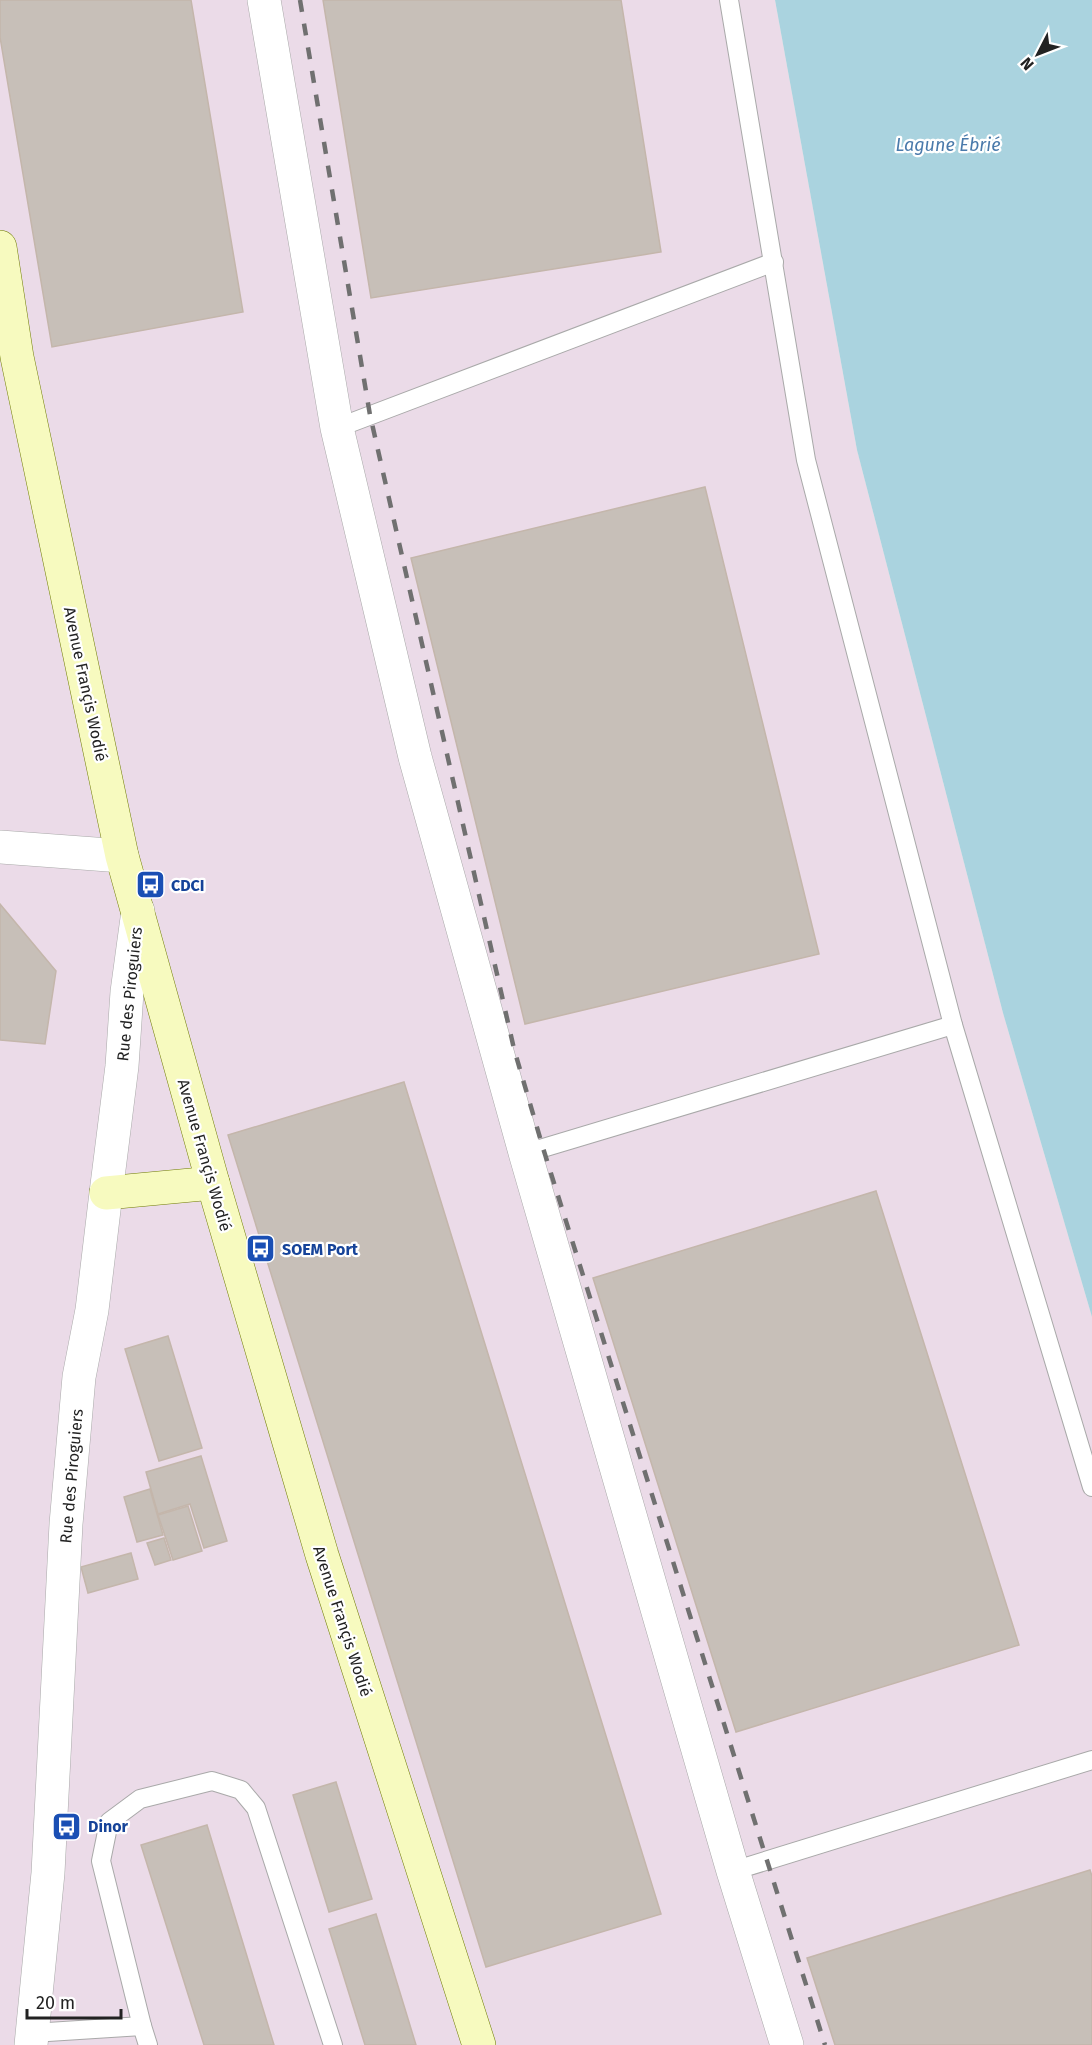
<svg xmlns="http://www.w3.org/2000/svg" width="1092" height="2045" font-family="'Fira Sans',sans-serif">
<rect width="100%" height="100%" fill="#f2efe9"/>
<!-- industrial -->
<polygon fill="#ebdbe8" points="0,0 775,0 857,450 1003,1013 1092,1317 1092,2045 0,2045"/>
<!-- water -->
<polygon fill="#aad3df" points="775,0 1092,0 1092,1317 1003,1013 857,450"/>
<!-- building -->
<g fill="#c7bfb8" stroke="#c4b6ab" stroke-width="1.5">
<polygon points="0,0 191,0 243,312 52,347 0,37"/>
<polygon points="323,0 621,0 661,252 371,298"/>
<polygon points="705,487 819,954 525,1024 411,558"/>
<polygon points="0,904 56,971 45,1044 0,1040"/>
<polygon points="404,1082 661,1914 486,1967 228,1135"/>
<polygon points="876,1191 1019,1645 736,1732 593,1278"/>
<polygon points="168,1336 202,1448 159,1461 125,1349"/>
<polygon points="201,1456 227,1541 204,1548 190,1504 158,1514 146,1472"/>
<polygon points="150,1489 163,1535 137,1542 124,1497"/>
<polygon points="188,1506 202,1551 173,1560 158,1515"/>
<polygon points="164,1538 171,1560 155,1565 147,1543"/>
<polygon points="131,1553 138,1579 88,1593 81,1567"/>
<polygon points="336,1782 372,1899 329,1912 293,1795"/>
<polygon points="207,1825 274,2045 204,2045 141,1845"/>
<polygon points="1090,1870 1092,1876 1092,2045 835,2045 807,1958"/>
<polygon points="376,1914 416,2045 365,2045 329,1929"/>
</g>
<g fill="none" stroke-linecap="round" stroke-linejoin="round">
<defs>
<g id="service">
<polyline points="729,0 806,460 953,1025 1092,1487"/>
<polyline points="337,428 774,262"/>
<polyline points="526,1156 543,1148 953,1025"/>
<polyline points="733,1871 1092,1760"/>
<polyline points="142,2026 101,1861 109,1822 140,1799 212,1781 241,1790 256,1808 333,2045"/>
<polyline points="32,2033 142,2026 148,2045"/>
</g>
<g id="minor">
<polyline points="0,847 122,856"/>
<polyline points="31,2045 48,1873 66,1524 79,1377 92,1310 106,1193 122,1066 127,992 138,911"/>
</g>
<polyline id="tertiary" points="264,0 337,428 415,757 526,1156 733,1871 787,2045"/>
<g id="secondary">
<polyline points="0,247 17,357 122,856 213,1183 322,1555 479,2045"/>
<polyline points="106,1193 213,1183"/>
</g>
</defs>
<!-- service casing -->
<use href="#service" stroke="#a9a9a9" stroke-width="20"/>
<!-- minor casing -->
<use href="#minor" stroke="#a9a9a9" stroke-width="34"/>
<!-- tertiary casing -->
<use href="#tertiary" stroke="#a9a9a9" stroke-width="34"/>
<!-- secondary casing -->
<use href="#secondary" stroke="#707d05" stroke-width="34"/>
<!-- service -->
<use href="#service" stroke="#fff" stroke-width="18"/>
<!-- minor -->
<use href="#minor" stroke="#fff" stroke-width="33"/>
<!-- tertiary -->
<use href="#tertiary" stroke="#fff" stroke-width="33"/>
<!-- secondary -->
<use href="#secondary" stroke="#f7fabf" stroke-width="33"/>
<!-- rail -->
<polyline stroke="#707070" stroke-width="4.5" stroke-dasharray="12 12" stroke-linecap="butt" points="300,0 370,415 514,1049 543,1148 825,2045"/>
</g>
<!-- icons -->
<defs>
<symbol id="bus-square" viewBox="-11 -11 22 22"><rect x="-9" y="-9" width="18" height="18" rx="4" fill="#1a4fb4" stroke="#fff"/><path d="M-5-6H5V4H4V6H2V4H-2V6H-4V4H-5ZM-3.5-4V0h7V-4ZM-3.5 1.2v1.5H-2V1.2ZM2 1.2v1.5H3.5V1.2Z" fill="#fff"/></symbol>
</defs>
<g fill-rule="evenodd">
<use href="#bus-square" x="134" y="868" width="33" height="33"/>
<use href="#bus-square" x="244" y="1232" width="33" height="33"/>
<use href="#bus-square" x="50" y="1810" width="33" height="33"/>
</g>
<g text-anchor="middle" stroke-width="4.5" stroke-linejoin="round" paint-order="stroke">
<!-- street labels -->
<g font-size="16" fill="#222" stroke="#fff">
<text transform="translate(86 684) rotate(78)" y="6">Avenue Françis Wodié</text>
<text transform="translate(129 994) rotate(-84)" y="6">Rue des Piroguiers</text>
<text transform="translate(205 1155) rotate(74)" y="6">Avenue Françis Wodié</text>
<text transform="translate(71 1476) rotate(-85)" y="6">Rue des Piroguiers</text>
<text transform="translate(343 1621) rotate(72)" y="6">Avenue Françis Wodié</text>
</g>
<!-- transit labels -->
<g font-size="16" font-weight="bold" fill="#164399" stroke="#fff" text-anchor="start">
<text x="171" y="891">CDCI</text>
<text x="282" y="1255">SOEM Port</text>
<text x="88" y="1832">Dinor</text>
</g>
<!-- water labels -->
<g font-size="18" font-style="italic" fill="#4a7aab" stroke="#fff">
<text x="948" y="151">Lagune Ébrié</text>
</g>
</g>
<!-- north arrow -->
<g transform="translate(1038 54) rotate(228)" stroke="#ffffff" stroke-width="4.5" paint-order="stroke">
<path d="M0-4.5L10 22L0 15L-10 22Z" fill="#222222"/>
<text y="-9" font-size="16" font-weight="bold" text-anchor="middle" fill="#222222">N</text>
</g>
<!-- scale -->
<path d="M27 2009v9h94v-9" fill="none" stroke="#222222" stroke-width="3"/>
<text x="36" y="2009" font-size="18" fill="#222222" stroke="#ffffff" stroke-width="4.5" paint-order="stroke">20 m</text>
</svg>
